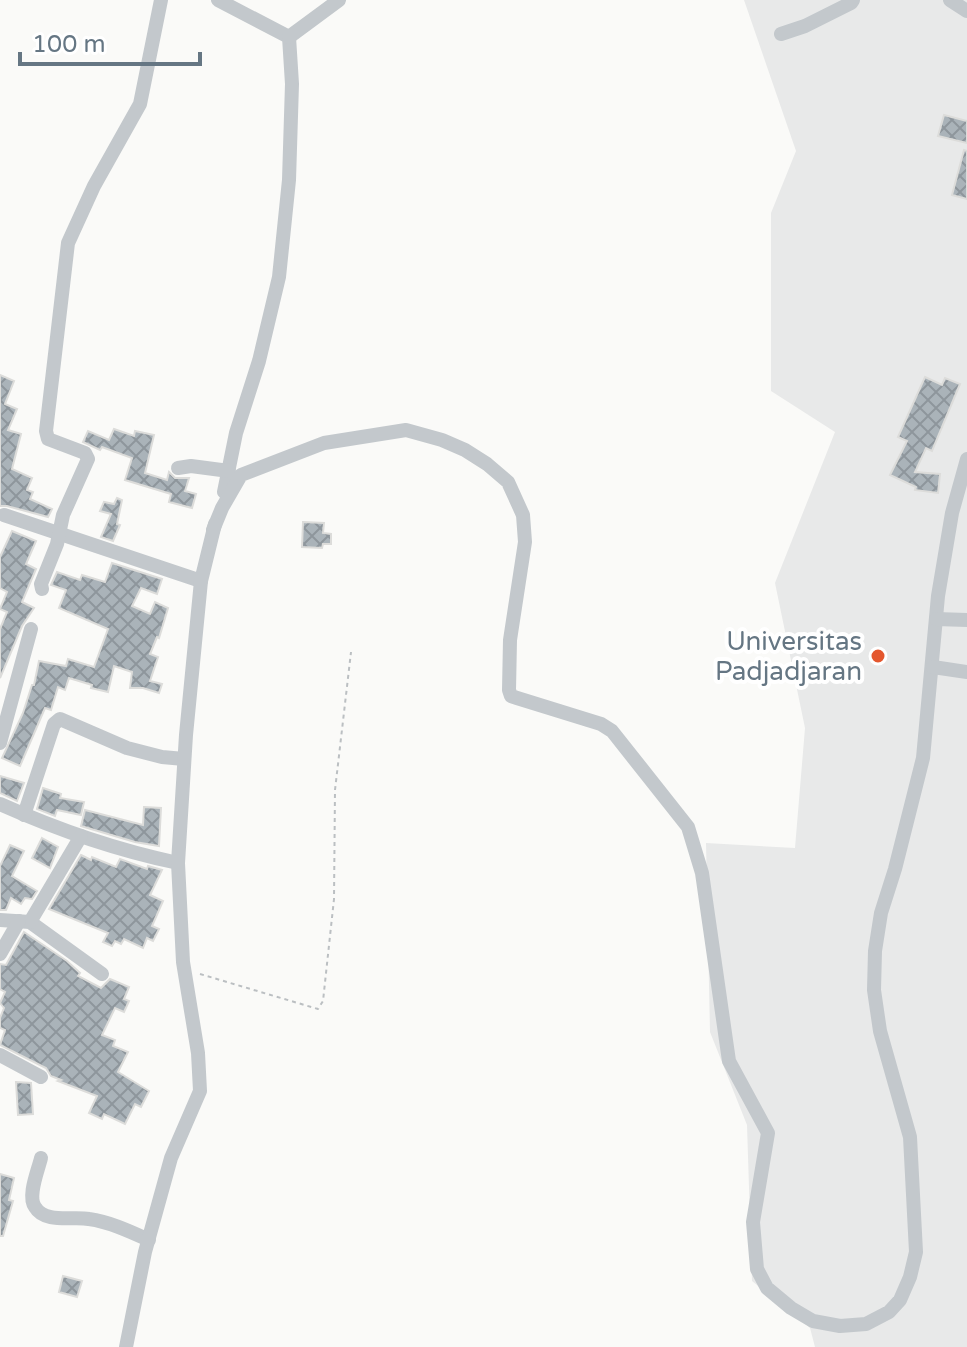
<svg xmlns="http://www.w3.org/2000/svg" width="967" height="1347" font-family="'Varela Round',sans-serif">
<defs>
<pattern id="building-cross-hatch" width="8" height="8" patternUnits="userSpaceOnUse" patternTransform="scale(2)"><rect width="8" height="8" fill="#aab3b9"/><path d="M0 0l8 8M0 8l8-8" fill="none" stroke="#8e969c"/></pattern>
</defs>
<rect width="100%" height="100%" fill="#fafaf8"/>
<!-- built -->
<polygon fill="#e8e9e9" points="744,0 967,0 967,1347 815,1347 810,1328 752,1281 747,1125 710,1032 706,843 795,848 805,728 775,583 835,432 771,391 771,213 796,151"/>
<!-- building -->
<g fill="url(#building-cross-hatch)" stroke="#dcdcda" stroke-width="2">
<polygon points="944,115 967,121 967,143 938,136"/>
<polygon points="964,150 967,151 967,199 952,195"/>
<polygon points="0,375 14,381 5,404 17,409 8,430 21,434 12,469 32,478 27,490 33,492 30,499 52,509 48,517 7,506 0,506"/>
<polygon points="925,377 942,385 945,378 960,384 932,451 926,448 915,472 940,474 938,493 915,490 916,487 890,475 907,441 898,437"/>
<polygon points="114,429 134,436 135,431 154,435 145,473 167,480 169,472 175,478 189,478 185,491 196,494 192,508 169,502 171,494 125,480 132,458 102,447 100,450 83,442 88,431 109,440"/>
<polygon points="117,498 122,500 117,524 120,525 113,541 101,537 111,514 100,511 104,502 114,504"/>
<polygon points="303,522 324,523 323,533 331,534 331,544 323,544 322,548 302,547"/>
<polygon points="12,531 36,541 26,564 36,569 22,602 34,608 22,626 0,678 0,629 7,612 0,609 7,592 0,588 0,557"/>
<polygon points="112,563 162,579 157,594 141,588 132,606 150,614 155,602 168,608 159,638 157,637 150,654 158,657 150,681 162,684 159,693 143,688 130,688 132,672 114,666 108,692 91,688 92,685 69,678 65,690 58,687 51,710 45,708 20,766 2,758 23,713 32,685 34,685 39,661 66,666 68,659 94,667 108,629 59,608 66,590 51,585 57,572 80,580 82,575 105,582"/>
<polygon points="0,776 24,783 17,801 0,793"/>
<polygon points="43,788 61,794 60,798 84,802 81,815 57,810 55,816 37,809"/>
<polygon points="144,807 161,808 159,846 135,842 81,826 85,810 143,825"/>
<polygon points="42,838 58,847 50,868 32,858"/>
<polygon points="10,845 24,851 12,876 37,891 32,899 25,898 21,904 11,898 6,910 0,910 0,866"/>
<polygon points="81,855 91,860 92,857 116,867 120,859 147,869 148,866 162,870 150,895 163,901 152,926 159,929 153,941 147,938 143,948 124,939 121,944 115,941 112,946 103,942 108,933 49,909"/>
<polygon points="24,932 67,961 80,973 78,976 101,988 110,979 129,987 124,999 129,1001 124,1012 115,1008 102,1035 115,1040 113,1046 128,1052 118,1072 149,1091 141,1107 135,1104 125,1124 104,1114 102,1119 89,1113 97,1096 58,1081 61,1080 51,1076 46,1068 0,1045 5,1030 0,1028 0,1018 4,1008 0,1003 5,992 0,989 0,964 6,965"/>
<polygon points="16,1082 31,1083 33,1114 18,1115"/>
<polygon points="0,1174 14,1178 9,1200 13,1201 3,1236 0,1236"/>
<polygon points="63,1276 82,1281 77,1297 59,1292"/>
</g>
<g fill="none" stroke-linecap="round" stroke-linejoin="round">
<!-- path -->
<polyline stroke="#bbbfc2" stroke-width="2" stroke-dasharray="4 4" stroke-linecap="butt" points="200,974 318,1009 323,1001 334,899 335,790 351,652"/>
<!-- minor -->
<g stroke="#c3c8cc" stroke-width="14">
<polyline points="218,0 289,37 292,84 289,180 279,277 259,361 236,433 224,492"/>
<polyline points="950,0 967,11"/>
<polyline points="781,34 805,26 851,3 853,0"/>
<polyline points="289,37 339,0"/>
<polyline points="178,468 191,466 229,471"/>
<polyline points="4,515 201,581"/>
<polyline points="213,530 222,508 241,475 324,443 406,430 442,440 465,450 487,464 508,482 523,515 525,542 510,640 509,690 511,696 517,698 601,724 612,731 688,827 702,873 729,1061 768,1133 753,1222 757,1269 767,1288 791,1308 813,1321 840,1326 866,1324 889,1312 900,1300 910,1277 916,1252 910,1137 880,1031 874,990 875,951 881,913 895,869 923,758 938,596 952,513 967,459"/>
<polyline points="42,589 41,584 57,544 63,515 88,459 85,453 48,439 46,431 68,243 94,186 140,104 161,0"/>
<polyline points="936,619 967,620"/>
<polyline points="933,667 967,672"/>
<polyline points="0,743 31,629"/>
<path d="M0,804c58,26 116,46 178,59"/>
<polyline points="24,815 54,724 60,719 127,748 162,757 184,759"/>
<polyline points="0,920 30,922 102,974"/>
<polyline points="30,922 81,836"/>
<polyline points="0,954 19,921"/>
<polyline points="0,1055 41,1077"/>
<path d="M41,1158c-3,13 -14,38 -6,49 10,17 38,9 54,12 21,3 40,12 60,21"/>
<polyline points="126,1347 145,1252 171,1158 200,1091 198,1053 183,962 178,863 186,735 197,622 201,581 215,524"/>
</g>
</g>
<!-- markers -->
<circle fill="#e4572e" stroke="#fff" stroke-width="3" cx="878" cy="656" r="8"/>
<g text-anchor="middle" stroke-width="8" stroke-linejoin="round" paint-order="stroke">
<!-- poi labels -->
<g font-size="26" fill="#657683" stroke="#fff" text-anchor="end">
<text x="862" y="650">Universitas<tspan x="862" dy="30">Padjadjaran</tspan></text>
</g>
</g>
<!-- scale -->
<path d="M20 52v12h180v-12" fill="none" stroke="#657683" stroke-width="4"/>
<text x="32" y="52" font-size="24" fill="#657683" stroke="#ffffff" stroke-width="6" paint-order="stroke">100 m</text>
</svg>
